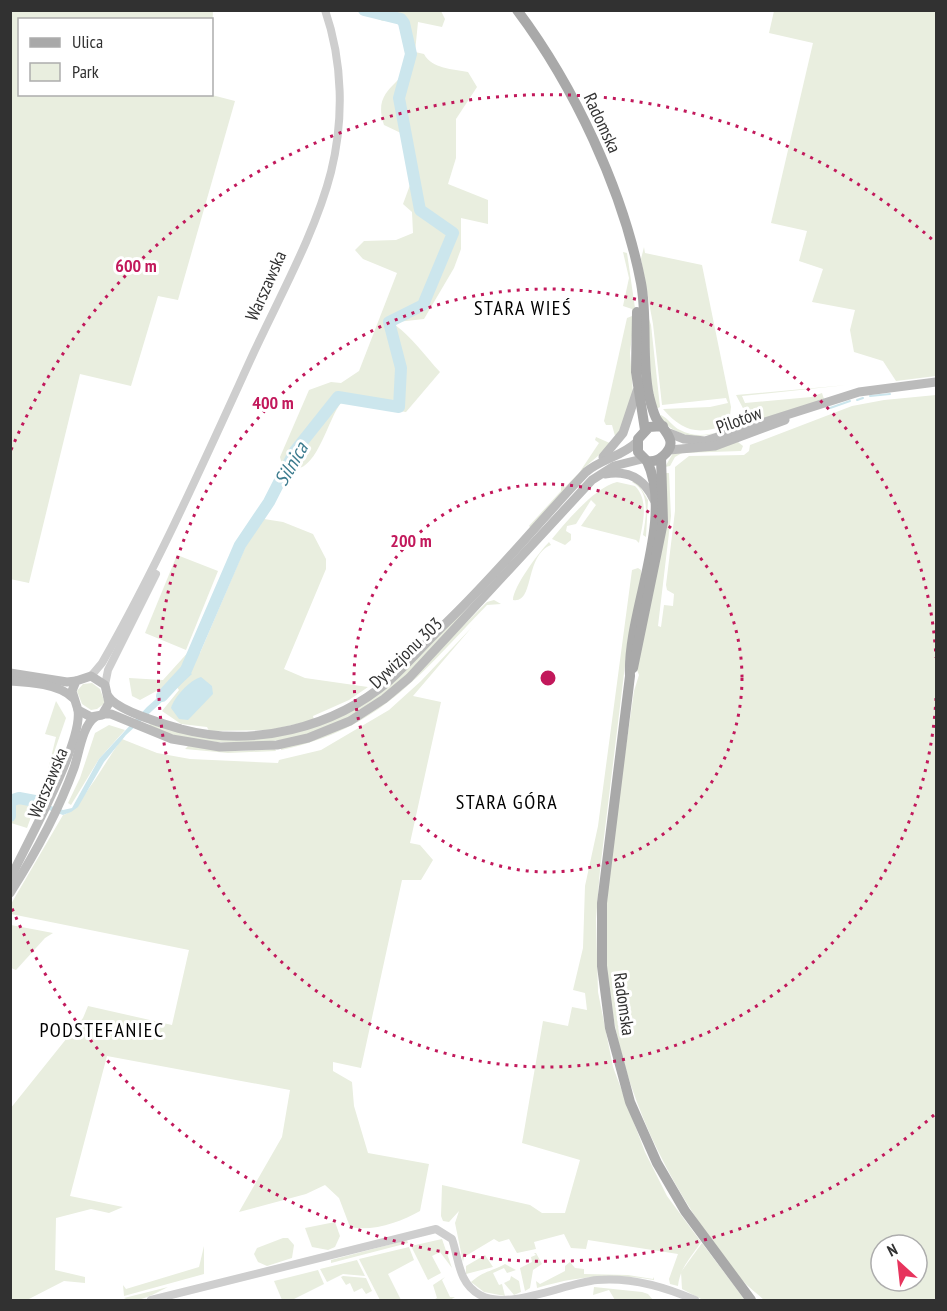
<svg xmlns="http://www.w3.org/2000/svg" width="947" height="1311" font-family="'PT Sans Narrow',sans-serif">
<rect width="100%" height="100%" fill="#fff"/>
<!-- green -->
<g fill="#e9eedf" fill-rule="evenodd">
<polygon points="11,10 213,11 212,33 212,20 20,20 20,94 208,94 235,101 178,300 158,296 131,386 80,374 29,583 10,579"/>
<path d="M356,11h85l4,8 -3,8 -24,-5 -3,30 9,2c8,15 29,15 44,18l9,15 -21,32v39l-8,26 40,16v24l-27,-6v31l-7,19 -30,51 -27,3 -2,3c17,12 30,31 45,47l-34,40 -65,-9c-12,14 -23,64 -45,66 -4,0 -10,-3 -14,-4l-2,-8 29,-67 22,-8 10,1 18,-12 38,-98 -34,-14 -8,-9 9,-9 32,-1 17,-7 -1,-21 -9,-8 7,-19 -7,-51 -19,-9c-14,-41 27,-39 26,-72 -1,-10 -7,-23 -10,-33l-17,1z"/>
<polygon points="774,11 936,11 936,376 896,381 883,361 854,352 850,330 855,310 812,302 823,269 799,261 807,231 771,223 813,43 769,33"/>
<path d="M644,247l1,6 57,12 29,142 -2,17c-30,11 -45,9 -66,-15l47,-2 18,-4 -2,-5 -64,7 -9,-81 -12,-65z"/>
<polygon points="623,252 627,253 635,308 630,353 633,393 620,432 615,436 612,425 606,425 604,421 627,318 632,316 632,309 623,306 629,278"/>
<polygon points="647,313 651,325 660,407 656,409 651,381"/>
<polygon points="847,385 742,396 745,403 811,397 822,393 824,399 759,421 746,414 736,395"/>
<path d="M936,395v905h-172c-7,-7 -16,-13 -23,-21 -78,-95 -133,-211 -135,-335 -1,-83 17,-171 28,-253l5,-16 -2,-5 30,-149 -3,-48h5l2,43 -13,110 3,1 3,-22 9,1 1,-12 -7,-4 -1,-5 9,-74v-44l14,-11 55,-1 5,-4 1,-6 102,-39 32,-6zM881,1245h36v36h-36z"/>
<path d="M661,415c8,4 12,12 19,15 18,10 39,3 56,-5l-2,3c-30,9 -52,16 -76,-12z"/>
<polygon points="596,437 612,444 585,467 531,528 529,526 561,491 561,484 565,487 579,473 599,443 595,440"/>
<polygon points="738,442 743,446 741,451 682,453 675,457 670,466 665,467 673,453"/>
<path d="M636,480l12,20 -2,37 -3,-2c3,-18 8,-43 -11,-53z"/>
<path d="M617,482l18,4c15,15 7,40 4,57l-3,-3 -55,-14 15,-21 -5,-5 -15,24 -9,2 -1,5 5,3v6l-6,5 -13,-6c14,-17 43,-52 65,-57z"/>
<polygon points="264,519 283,522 313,534 326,559 326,569 284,669 305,678 368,687 349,700 313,716 314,720 270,730 209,731 207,727 181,724 162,711 179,690 173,682 140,700 132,696 129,678 163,680 191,649 200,653 247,543"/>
<path d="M549,542l2,3c-27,11 -16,59 -38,55 0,-13 26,-48 36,-58z"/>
<polygon points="177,555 218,571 186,650 145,633"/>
<path d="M638,568l3,2v6l-14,73 -27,221 -4,49 2,73 15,75 32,85 22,44 34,46c-10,16 -21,25 -23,44l-8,-2 -1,-5 9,-25 -90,-14 -2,9 -15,-1 -7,-14 -30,8 2,7 -19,4 -8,-14 -10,3 -5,-3 -30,18 -1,5 -8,-39 4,-12 -10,11 -6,-1 -2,-5 1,-31 88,20 12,8h23l15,-53 -58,-17 21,-122 25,5 4,-19 15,3 -2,-17 -12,-3 10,-42 2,-62 13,-60 34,-256z"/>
<path d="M494,600l7,4 -14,1c-67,69 -106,124 -206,145v-3l71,-24 35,-22 100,-99z"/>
<path d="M473,604c-29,31 -57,65 -90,92 -67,53 -158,58 -236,31l4,-4 79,17 116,-26z"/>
<path d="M472,627l-59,69 28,6 -31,141 10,2 13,15 -12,20h-19l-41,188 -28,-6v9l19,11 2,24 14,47 61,11 -9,47c-19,11 -48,21 -70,16l-11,-29 -14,-13 -19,9 -67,18 43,-75 8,-47 -183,-34 -37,140 53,11 -14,6 -18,-4 -35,9 -1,52 30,7v6l-21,-2 -37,19h-16l-1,-191 73,-91 5,-12 84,19 17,-75 -178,-36v-10l52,-89c15,-2 46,-60 59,-76l35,14 33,6 88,4 1,-3 42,-10 68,-40 32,-29z"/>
<polygon points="92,683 100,689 105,703 97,709 91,710 82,704 77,691 83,684"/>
<polygon points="56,701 66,718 48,770 56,737 45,734"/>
<polygon points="109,725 125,730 99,759 71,805 68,803 80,778 95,733"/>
<polygon points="188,746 240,751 275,749 276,751 228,753 185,749"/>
<polygon points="11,795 39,795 27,828 11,823"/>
<polygon points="11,925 53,933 45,938 16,970 11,968"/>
<polygon points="335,1222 340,1236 335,1247 328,1250 312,1247 305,1228"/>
<polygon points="283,1238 288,1238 294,1245 292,1258 267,1266 258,1262 254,1254 257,1248"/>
<polygon points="442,1239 452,1268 440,1252 432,1256 441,1273 428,1280 411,1246"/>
<polygon points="407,1240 408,1243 331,1263 331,1260"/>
<polygon points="702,1243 745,1300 703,1300 682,1289 681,1272"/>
<polygon points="204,1246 204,1274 124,1296 123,1285 126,1289 199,1267"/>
<polygon points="409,1247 414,1260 388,1274 401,1300 380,1300 359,1259"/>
<polygon points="534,1253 536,1253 542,1264 533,1270 530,1288 525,1291 520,1268 532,1262 531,1257 536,1255"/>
<polygon points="485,1255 493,1267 466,1274 466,1266"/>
<polygon points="357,1260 365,1276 343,1274 327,1282 320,1269"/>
<path d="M570,1262l5,6 9,1v5l44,1 25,4 1,-2v3c-41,-7 -78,-4 -117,8l-1,-7 4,3 25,-13v-5z"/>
<path d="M505,1264l11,6 -9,3 -3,-5 -11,5 6,12 3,-1 3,12 -21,-4 -13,-10c14,-12 20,-10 34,-18z"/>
<polygon points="318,1270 324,1284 292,1300 282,1300 274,1281"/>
<polygon points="343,1276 366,1278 372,1291 366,1294 362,1288 354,1292 350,1283 346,1285 341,1277"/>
<polygon points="511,1276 519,1281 521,1292 514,1295 504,1283 510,1280"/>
<polygon points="445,1277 442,1280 450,1297 455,1297 450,1300 433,1300 437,1298 433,1285"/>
<path d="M168,1287c-11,5 -32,19 -44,11z"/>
<polygon points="594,1287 642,1292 648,1294 653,1300 615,1300 609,1290 593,1295"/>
</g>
<!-- water -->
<g fill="#cce6ed">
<polygon points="188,671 192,674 126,735 104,762 78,807 71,812 63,815 20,800 21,796 63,810 72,808 99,759 147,707"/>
<path d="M201,677l11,9 1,8 -25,26 -9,-1 -8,-11c3,-11 19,-28 30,-31z"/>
</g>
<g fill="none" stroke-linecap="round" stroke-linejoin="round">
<!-- stream -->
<g stroke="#cce6ed" stroke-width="2">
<polyline points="870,396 890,394"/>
<polyline points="857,400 863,398"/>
<polyline points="830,408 850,401"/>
</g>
<!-- river -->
<g stroke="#cce6ed" stroke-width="12">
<polyline points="162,696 186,670 240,545 269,502 295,451 338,397 399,407 401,368 389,322 423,305 453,233 420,210 399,98 411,54 404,23 401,19 364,10"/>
<polyline points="10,801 19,798 35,801"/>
<polyline points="10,805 10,816"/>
</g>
<!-- tertiary -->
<g stroke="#cecece" stroke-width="8">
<path d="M91,676l11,-13c57,-100 104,-206 152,-311 26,-56 62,-121 77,-180 13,-52 12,-110 -6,-162"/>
<polyline points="105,685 108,670 156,574"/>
<path d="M151,1300l285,-71 16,10c7,20 6,44 28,56 28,16 85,-12 117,-15 34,-3 66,6 98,20"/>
</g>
<!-- secondary -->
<g stroke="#bbb" stroke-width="9">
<polyline points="669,433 684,439 705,441 859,392 936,382"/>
<polyline points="669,450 715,446 785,420"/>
<polyline points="603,457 623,433 637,391"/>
<path d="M605,474c23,-4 39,4 49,26"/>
<polyline points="10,673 67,682 76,681"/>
<polygon points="91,676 105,685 109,703 102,715 91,717 78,710 72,691 76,681"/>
<path d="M10,681c19,1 50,3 63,17"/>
<path d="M108,696c9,15 56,28 73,33 72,19 153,-1 209,-49 20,-18 37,-39 57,-58 49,-47 92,-100 139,-150 15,-13 37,-16 51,-30"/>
<polyline points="103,714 111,714 172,739 220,747 277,745 308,738 350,721 384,699 409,678 592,480 614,466 642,459"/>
<path d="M10,879c16,-34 73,-136 68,-169"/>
<path d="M10,893c25,-39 48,-81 64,-125 5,-14 8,-42 21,-51"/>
</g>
<!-- primary -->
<g stroke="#a9a9a9" stroke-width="10">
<path d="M517,10c57,76 106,180 124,273 7,37 0,76 8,113 2,8 4,16 7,22 8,13 24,24 7,38 -5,5 -10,6 -16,5l-9,-9v-13l11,-12 14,-1"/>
<polyline points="637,312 636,372 645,430"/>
<path d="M647,461c28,59 -20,151 -17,215l-28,227v63l8,62 20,74 27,61 28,48 66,89"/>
<polyline points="633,668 663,522 661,458"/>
</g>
</g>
<!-- distance rings -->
<g fill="none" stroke="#c2185b" stroke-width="3" stroke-dasharray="3 6">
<circle cx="548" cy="678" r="194"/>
<path d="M936 698A389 389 0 1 1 936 658"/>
<path d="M934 1115A583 583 0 0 1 11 906M11 450A583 583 0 0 1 934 241"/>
</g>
<g text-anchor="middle" stroke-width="6" stroke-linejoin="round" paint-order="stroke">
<!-- street labels -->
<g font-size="18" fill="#313131" stroke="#fff">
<text transform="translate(602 123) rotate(65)" y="6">Radomska</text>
<text transform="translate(266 286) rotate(-66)" y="6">Warszawska</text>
<text transform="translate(739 420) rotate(-20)" y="6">Pilotów</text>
<text transform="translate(406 653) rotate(-44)" y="6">Dywizjonu 303</text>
<text transform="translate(48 783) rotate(-67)" y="6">Warszawska</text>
<text transform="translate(624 1004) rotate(82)" y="6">Radomska</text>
</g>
<!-- neighbourhood labels -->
<g font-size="20" letter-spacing="1.5" fill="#000" stroke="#fff">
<text x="523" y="315">STARA WIEŚ</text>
<text x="507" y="809">STARA GÓRA</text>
<text x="102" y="1037">PODSTEFANIEC</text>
</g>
<!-- water labels -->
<g font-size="20" font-style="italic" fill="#3b7b8e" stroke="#fff">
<text transform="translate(291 464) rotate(-60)" y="7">Silnica</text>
</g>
</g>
<circle cx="548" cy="678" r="9" fill="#c2185b" stroke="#fff" stroke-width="3"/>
<g font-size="18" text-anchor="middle" font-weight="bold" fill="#c2185b" stroke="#fff" stroke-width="6" stroke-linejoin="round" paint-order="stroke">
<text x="136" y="272">600 m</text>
<text x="273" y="409">400 m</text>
<text x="411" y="547">200 m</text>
</g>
<!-- border -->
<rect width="947" height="1311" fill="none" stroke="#313131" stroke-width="24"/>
<!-- legend -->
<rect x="18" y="18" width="195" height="78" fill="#ffffff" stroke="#adadad" stroke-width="1.5"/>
<rect x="30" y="38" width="30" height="9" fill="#a9a9a9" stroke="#adadad" stroke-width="1.5"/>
<text x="72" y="48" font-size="18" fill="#313131">Ulica</text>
<rect x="30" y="63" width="30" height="18" fill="#e9eedf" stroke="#adadad" stroke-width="1.5"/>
<text x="72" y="78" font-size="18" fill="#313131">Park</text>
<!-- north arrow -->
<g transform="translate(899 1263) rotate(333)"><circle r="28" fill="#ffffff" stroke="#adadad" stroke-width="1.5"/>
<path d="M0-4.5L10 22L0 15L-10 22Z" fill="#e7345d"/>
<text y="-9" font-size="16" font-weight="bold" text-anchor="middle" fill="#313131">N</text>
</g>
</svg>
